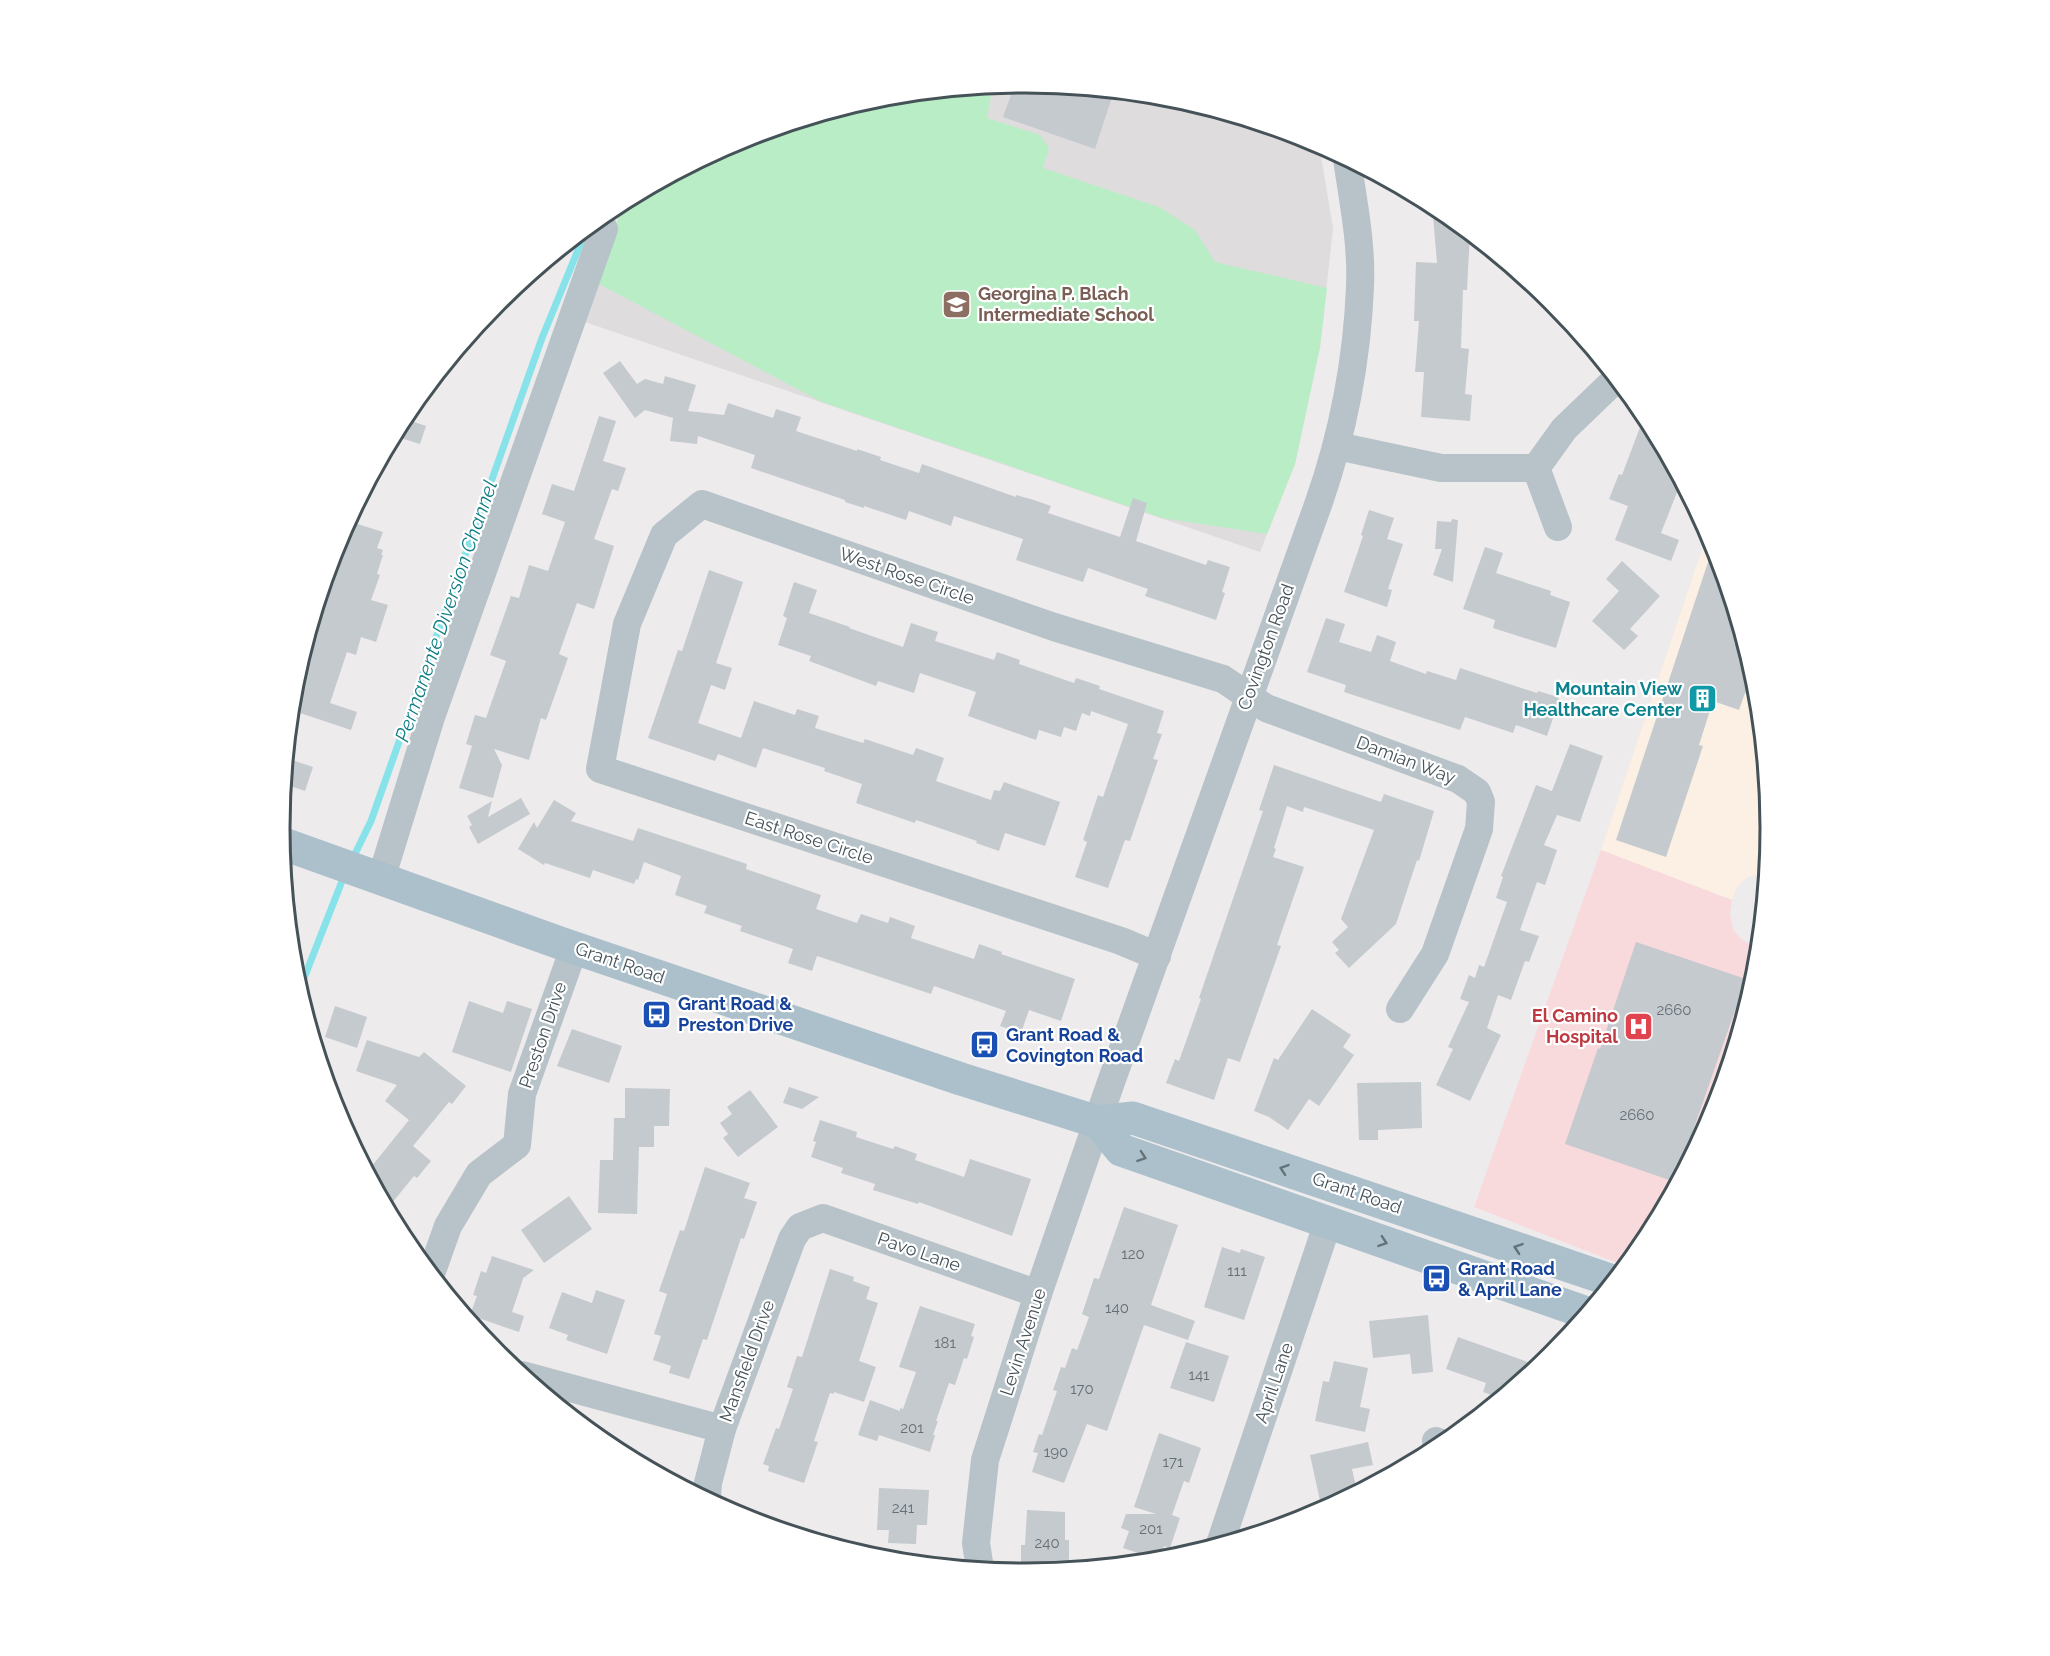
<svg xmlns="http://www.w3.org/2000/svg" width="2050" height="1656" font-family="Raleway,sans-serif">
<rect width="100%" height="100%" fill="#eeebec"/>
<!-- commercial -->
<g fill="#fbf0e3">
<polygon points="1708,531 1714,543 1756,683 1770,828 1766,872 1748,877 1737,887 1732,900 1601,850"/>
<polygon points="1720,1078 1724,1080 1714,1114 1697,1145"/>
</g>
<!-- education -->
<polygon fill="#dfdcdd" points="1025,83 1171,97 1311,139 1319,144 1333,228 1320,347 1295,464 1260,552 582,321 597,283 624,201 740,139 880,97"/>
<!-- medical -->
<polygon fill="#f9dadc" points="1601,850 1732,900 1730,914 1733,930 1740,938 1752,946 1759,948 1756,974 1724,1080 1719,1079 1697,1145 1645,1242 1625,1266 1474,1207"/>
<!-- green -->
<polygon fill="#b9edc6" points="970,88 991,96 987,118 1040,135 1049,148 1043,168 1159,207 1195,230 1215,262 1327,288 1320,347 1295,464 1267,534 1162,518 822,402 597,283 624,201 740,139 880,97"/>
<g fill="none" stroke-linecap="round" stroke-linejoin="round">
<!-- stream -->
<g stroke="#87e3e9" stroke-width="7">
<polyline points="353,858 371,821 542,338 587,228"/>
<polyline points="299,991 344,876"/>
</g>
</g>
<!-- building -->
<g fill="#c5cacf">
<polygon points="1025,82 1114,91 1095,149 1003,117 1015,84"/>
<polygon points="1432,204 1470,233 1467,290 1463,290 1461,348 1469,349 1465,394 1472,395 1470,421 1421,417 1424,372 1415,372 1419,321 1414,321 1416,262 1437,263"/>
<polygon points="620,361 637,384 645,379 663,384 665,376 696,385 688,411 724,415 728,403 773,418 776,409 801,417 796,431 857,451 857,449 881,457 880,460 919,473 922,464 1016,497 1016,495 1034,500 1051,506 1048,513 1120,537 1133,498 1147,503 1136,541 1206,565 1208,560 1230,567 1222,592 1225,593 1216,620 1145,596 1148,589 1088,568 1083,582 1016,560 1023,539 954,516 951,526 909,511 906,520 864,506 864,508 845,502 845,500 751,468 755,455 698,436 697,444 670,441 673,418 645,410 635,418 603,373"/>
<polygon points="1645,414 1681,482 1661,533 1679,540 1671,561 1615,540 1628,506 1609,499 1619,474 1622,475"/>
<polygon points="599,416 616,421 603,461 626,468 618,491 612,489 594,539 614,546 594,609 577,603 559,654 568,658 546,720 541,718 529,760 494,749 502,765 493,798 459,788 472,746 466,744 475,715 486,718 506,661 490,655 511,596 519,598 529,565 548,571 565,522 542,514 552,484 574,491"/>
<polygon points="403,418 426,426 420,444 394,436"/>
<polygon points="1369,510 1394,518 1387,539 1403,544 1388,589 1392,590 1387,607 1344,592 1363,536 1361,535"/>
<polygon points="1452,519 1458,520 1453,582 1433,575 1442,549 1435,549 1437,521 1451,522"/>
<polygon points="348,521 383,532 377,548 383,550 381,555 383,555 377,574 380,575 371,600 388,605 376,642 361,637 356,655 347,652 330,703 357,712 351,730 291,710 294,682 336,542"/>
<polygon points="1714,544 1739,627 1734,643 1745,646 1756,683 1758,697 1745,693 1739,710 1713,701 1699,745 1703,746 1666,857 1616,840"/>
<polygon points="1485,547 1503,553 1496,573 1551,591 1550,595 1570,602 1556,648 1493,628 1495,620 1463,609"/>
<polygon points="1622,561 1660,596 1630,629 1638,636 1624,650 1592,621 1619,591 1606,579"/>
<polygon points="709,570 743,582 716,663 732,668 725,690 711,685 698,723 741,738 754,701 795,715 797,709 819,716 815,728 863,743 865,739 913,755 916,748 944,758 936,781 991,800 994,790 1000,791 1004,782 1060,802 1045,846 1005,833 999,851 976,843 977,841 916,820 915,823 856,803 862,784 824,771 825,768 763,748 756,768 718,754 715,761 648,738 678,650 682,651"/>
<polygon points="794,582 817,590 809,613 850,627 849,628 903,647 911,623 938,632 935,641 994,660 997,652 1020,660 1019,664 1074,683 1076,678 1100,686 1099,689 1164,711 1157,733 1162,734 1153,759 1158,760 1130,841 1125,840 1108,888 1075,877 1087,842 1083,840 1098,795 1103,797 1128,724 1091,711 1090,716 1082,713 1076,731 1064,727 1061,737 1039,730 1036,740 968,716 976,692 920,673 914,693 878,681 876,686 809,661 811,656 778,645 787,618 783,616"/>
<polygon points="1326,618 1345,624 1339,642 1371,652 1377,635 1396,642 1390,661 1426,674 1427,671 1456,680 1460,668 1537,693 1538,691 1558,697 1559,700 1547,736 1516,725 1513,733 1465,717 1460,730 1344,692 1346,685 1307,672"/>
<polygon points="1570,744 1603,756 1580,822 1557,815 1544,845 1557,850 1545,885 1537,882 1520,930 1539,936 1529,962 1525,961 1511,1000 1498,995 1487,1028 1501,1035 1470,1101 1436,1085 1453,1049 1448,1047 1469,1002 1460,999 1469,975 1475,978 1479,965 1484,967 1507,902 1496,898 1503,877 1501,876 1536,785 1552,791"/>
<polygon points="286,758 313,767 305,791 284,784"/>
<polygon points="1274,765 1381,802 1384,794 1434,811 1419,861 1417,860 1396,924 1349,968 1335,953 1339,950 1332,942 1348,927 1341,919 1374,830 1304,807 1303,812 1287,806 1274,848 1276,849 1273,857 1304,867 1277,945 1281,946 1240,1062 1228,1058 1214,1100 1166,1083 1175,1059 1179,1061 1201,999 1199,998 1263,811 1259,810"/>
<polygon points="521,798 530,814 478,844 469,827 472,825 467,816 492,801 488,817"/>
<polygon points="554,800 576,813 571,821 633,841 638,828 747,864 746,869 821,895 816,909 857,923 861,914 888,923 890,917 915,926 911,938 974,959 979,944 1002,952 1001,954 1075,979 1061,1021 1029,1010 1021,1033 1000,1026 1006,1011 934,986 931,994 817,956 812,971 788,963 793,949 740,931 742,926 704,913 707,906 675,895 681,876 644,862 638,880 636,879 634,884 593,870 590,878 545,863 544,865 518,849 534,822 537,828"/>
<polygon points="1636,942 1746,979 1675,1182 1565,1144 1598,1048 1600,1049"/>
<polygon points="469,1001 503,1013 507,1001 532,1009 511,1072 452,1052"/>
<polygon points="335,1006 367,1017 357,1048 325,1037"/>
<polygon points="1312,1009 1351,1035 1343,1047 1354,1055 1319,1106 1309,1099 1288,1130 1269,1117 1254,1111 1274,1058 1278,1060"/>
<polygon points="572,1029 622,1046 609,1083 557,1066"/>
<polygon points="367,1040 419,1057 424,1052 466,1086 452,1104 449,1102 413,1146 431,1161 417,1178 414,1176 387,1209 367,1172 409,1120 385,1101 397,1085 356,1071"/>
<polygon points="1421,1082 1422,1128 1378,1130 1378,1140 1359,1140 1357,1083"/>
<polygon points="789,1087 819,1097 802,1109 783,1103"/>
<polygon points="625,1088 670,1089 669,1126 654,1126 654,1147 639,1147 637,1214 598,1213 600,1160 613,1160 614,1118 625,1118"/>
<polygon points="750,1090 778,1127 738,1157 723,1138 728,1134 720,1123 732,1114 727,1107"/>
<polygon points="820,1120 857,1132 856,1137 893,1149 895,1146 917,1154 915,1160 964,1177 970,1159 1031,1179 1012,1236 919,1202 918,1204 873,1190 875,1184 841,1173 843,1168 811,1157 816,1142 813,1141"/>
<polygon points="705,1167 750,1183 744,1198 757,1202 744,1239 741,1238 707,1340 703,1339 689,1379 669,1373 671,1366 653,1360 661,1336 654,1334 667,1294 659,1291 680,1230 684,1231"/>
<polygon points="569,1196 592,1229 544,1263 521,1230"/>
<polygon points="1124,1207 1178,1225 1151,1305 1195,1321 1188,1340 1144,1325 1107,1431 1087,1424 1064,1483 1032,1472 1038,1453 1033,1452 1039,1434 1042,1435 1057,1391 1053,1390 1061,1367 1065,1368 1072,1348 1077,1350 1089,1317 1082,1314 1094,1278 1099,1279"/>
<polygon points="1222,1247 1240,1253 1241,1249 1265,1257 1244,1320 1204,1307"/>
<polygon points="492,1256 534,1270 522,1279 523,1279 512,1312 524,1316 519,1332 470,1315 477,1296 473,1295 481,1271 486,1273"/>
<polygon points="830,1269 854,1277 853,1281 870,1287 866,1299 878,1303 859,1361 876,1367 864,1402 834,1392 834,1394 830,1393 814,1441 818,1442 804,1483 768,1471 769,1466 763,1464 776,1428 779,1429 793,1389 787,1387 797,1356 802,1357"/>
<polygon points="596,1290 625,1300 607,1354 566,1340 568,1335 549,1328 562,1292 592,1303"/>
<polygon points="920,1306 975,1324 971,1336 974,1337 967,1359 964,1358 955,1385 949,1383 936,1421 938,1421 933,1435 935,1435 930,1452 879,1435 877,1441 858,1435 870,1400 900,1411 900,1408 903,1409 916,1372 899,1367"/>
<polygon points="1428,1315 1433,1372 1412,1374 1410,1354 1373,1358 1369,1321"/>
<polygon points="1458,1337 1539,1366 1500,1398 1483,1392 1486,1383 1446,1369"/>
<polygon points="1186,1342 1229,1356 1214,1402 1170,1388"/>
<polygon points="1334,1361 1368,1368 1360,1407 1370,1409 1365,1432 1315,1421 1323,1381 1329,1382"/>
<polygon points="1159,1433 1201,1448 1189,1483 1184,1481 1172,1515 1180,1518 1170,1548 1164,1546 1159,1560 1123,1548 1129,1531 1121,1528 1126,1514 1156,1514 1134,1507"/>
<polygon points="1368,1442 1373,1465 1352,1469 1357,1492 1322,1510 1310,1455"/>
<polygon points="879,1488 929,1490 927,1525 917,1525 916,1544 888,1543 889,1530 877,1530"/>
<polygon points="1027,1510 1065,1512 1065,1540 1069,1540 1069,1569 1021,1569 1021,1545 1025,1545"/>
</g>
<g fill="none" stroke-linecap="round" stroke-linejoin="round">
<!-- path -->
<polyline stroke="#72c992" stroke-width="4" stroke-dasharray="4.5 3" stroke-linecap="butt" points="1674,1185 1676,1184"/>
<!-- minor -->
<g stroke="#b7c3c8" stroke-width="28">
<polyline points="1337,446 1441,468 1536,468 1564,429 1616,379"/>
<polyline points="1536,468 1558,527"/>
<polyline points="381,879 431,717 604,229"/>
<polyline points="1157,956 1121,941 600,769 627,624 664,535 702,504 1054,627 1223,679 1266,708 1458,779 1477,792 1481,802 1479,829 1435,954 1400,1009"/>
<polyline points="431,1274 448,1226 479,1174 517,1145 522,1094 574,948"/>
<polyline points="522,1375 722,1429"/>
<polyline points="1436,1441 1444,1444"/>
<polyline points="707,1499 708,1483 722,1429 792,1239 800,1227 823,1218 1038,1294"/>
<polyline points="1220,1544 1328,1222"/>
<path d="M980,1569l-4,-26 9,-83 53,-166 72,-209 209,-583c24,-69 38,-142 41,-215 2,-43 -7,-86 -13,-128"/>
</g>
<!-- major -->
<g stroke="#abc0cb" stroke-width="33">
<polyline points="281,843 560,943 961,1079 1098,1122 1133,1118 1613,1281"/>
<polyline points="1098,1122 1121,1150 1587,1313"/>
</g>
</g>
<!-- one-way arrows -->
<defs><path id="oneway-chevron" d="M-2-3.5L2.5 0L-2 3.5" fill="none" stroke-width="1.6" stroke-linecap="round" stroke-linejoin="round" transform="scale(1.5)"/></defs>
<g stroke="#64737a">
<use href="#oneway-chevron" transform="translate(1142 1157) rotate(19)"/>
<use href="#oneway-chevron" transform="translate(1284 1169) rotate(-161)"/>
<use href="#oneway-chevron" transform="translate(1383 1242) rotate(19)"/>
<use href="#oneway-chevron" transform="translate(1518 1248) rotate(-161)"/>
</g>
<!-- icons -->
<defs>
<symbol id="school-square" viewBox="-11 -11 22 22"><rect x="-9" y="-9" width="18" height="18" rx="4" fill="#8d6e63" stroke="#fff"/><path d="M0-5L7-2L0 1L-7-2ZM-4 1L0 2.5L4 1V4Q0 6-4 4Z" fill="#fff"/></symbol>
<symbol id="building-square" viewBox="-11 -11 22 22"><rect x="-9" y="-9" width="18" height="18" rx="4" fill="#0f9aa8" stroke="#fff"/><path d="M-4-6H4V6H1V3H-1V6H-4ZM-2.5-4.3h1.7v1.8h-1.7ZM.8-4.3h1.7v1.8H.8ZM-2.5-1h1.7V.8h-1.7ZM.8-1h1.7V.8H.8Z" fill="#fff"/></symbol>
<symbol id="bus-square" viewBox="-11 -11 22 22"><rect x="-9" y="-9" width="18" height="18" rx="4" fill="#1a4fb4" stroke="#fff"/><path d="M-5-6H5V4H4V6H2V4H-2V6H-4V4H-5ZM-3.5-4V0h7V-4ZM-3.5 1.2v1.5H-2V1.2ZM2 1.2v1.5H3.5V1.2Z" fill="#fff"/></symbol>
<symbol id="hospital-square" viewBox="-11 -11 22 22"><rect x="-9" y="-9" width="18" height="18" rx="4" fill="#e0444e" stroke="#fff"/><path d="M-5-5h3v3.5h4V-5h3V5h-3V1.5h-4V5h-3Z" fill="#fff"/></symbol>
</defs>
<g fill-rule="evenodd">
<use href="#school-square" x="940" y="288" width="33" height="33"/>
<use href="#building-square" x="1686" y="682" width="33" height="33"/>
<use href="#bus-square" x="640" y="998" width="33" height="33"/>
<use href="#hospital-square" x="1622" y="1010" width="33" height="33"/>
<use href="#bus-square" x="968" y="1028" width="33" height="33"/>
<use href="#bus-square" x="1420" y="1262" width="33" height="33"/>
</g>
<g text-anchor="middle" stroke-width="4.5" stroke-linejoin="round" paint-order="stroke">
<!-- number labels -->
<g font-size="15" fill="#657076">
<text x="1674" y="1015">2660</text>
<text x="1637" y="1120">2660</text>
<text x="1133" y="1259">120</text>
<text x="1237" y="1276">111</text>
<text x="1117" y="1313">140</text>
<text x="945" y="1348">181</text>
<text x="1199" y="1380">141</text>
<text x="1082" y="1394">170</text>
<text x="912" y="1433">201</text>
<text x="1056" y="1457">190</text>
<text x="1173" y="1467">171</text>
<text x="903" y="1513">241</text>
<text x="1151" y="1534">201</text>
<text x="1047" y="1548">240</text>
</g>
<!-- education labels -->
<g font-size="18" font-weight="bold" fill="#785e54" stroke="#fff" text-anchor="start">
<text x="978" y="300">Georgina P. Blach<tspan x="978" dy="21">Intermediate School</tspan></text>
</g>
<!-- street labels -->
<g font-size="18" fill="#455258" stroke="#fff">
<text transform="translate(907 576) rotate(19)" y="6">West Rose Circle</text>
<text transform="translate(1266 647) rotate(-70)" y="6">Covington Road</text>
<text transform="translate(1406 760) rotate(21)" y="6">Damian Way</text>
<text transform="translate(809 838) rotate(18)" y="6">East Rose Circle</text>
<text transform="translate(620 963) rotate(19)" y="6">Grant Road</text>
<text transform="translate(543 1035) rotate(-71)" y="6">Preston Drive</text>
<text transform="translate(1357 1193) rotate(19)" y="6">Grant Road</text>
<text transform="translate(919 1252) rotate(19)" y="6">Pavo Lane</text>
<text transform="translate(1023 1342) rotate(-72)" y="6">Levin Avenue</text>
<text transform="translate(747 1361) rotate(-70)" y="6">Mansfield Drive</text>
<text transform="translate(1274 1383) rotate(-71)" y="6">April Lane</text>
</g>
<!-- culture labels -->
<g font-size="18" font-weight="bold" fill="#0d838f" stroke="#fff" text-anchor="end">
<text x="1682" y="695">Mountain View<tspan x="1682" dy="21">Healthcare Center</tspan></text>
</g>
<!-- transit labels -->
<g font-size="18" font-weight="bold" fill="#164399" stroke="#fff" text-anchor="start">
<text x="678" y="1010">Grant Road &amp;<tspan x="678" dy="21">Preston Drive</tspan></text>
<text x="1006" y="1041">Grant Road &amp;<tspan x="1006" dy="21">Covington Road</tspan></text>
<text x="1458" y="1275">Grant Road<tspan x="1458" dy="21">&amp; April Lane</tspan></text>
</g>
<!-- health labels -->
<g font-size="18" font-weight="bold" fill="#be3a42" stroke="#fff" text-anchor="end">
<text x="1618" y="1022">El Camino<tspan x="1618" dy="21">Hospital</tspan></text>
</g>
<!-- water labels -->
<g font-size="20" font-style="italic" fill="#0f7d84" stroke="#fff">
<text transform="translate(446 611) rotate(-71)" y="7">Permanente Diversion Channel</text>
</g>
</g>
<!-- crop -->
<path d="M0 0H2050V1656H0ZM290 828a735 735 0 1 1 1470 0a735 735 0 1 1-1470 0Z" fill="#fff" fill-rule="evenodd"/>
<path fill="none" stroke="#455258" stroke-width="3" d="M290 828a735 735 0 1 1 1470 0a735 735 0 1 1-1470 0Z"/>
</svg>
